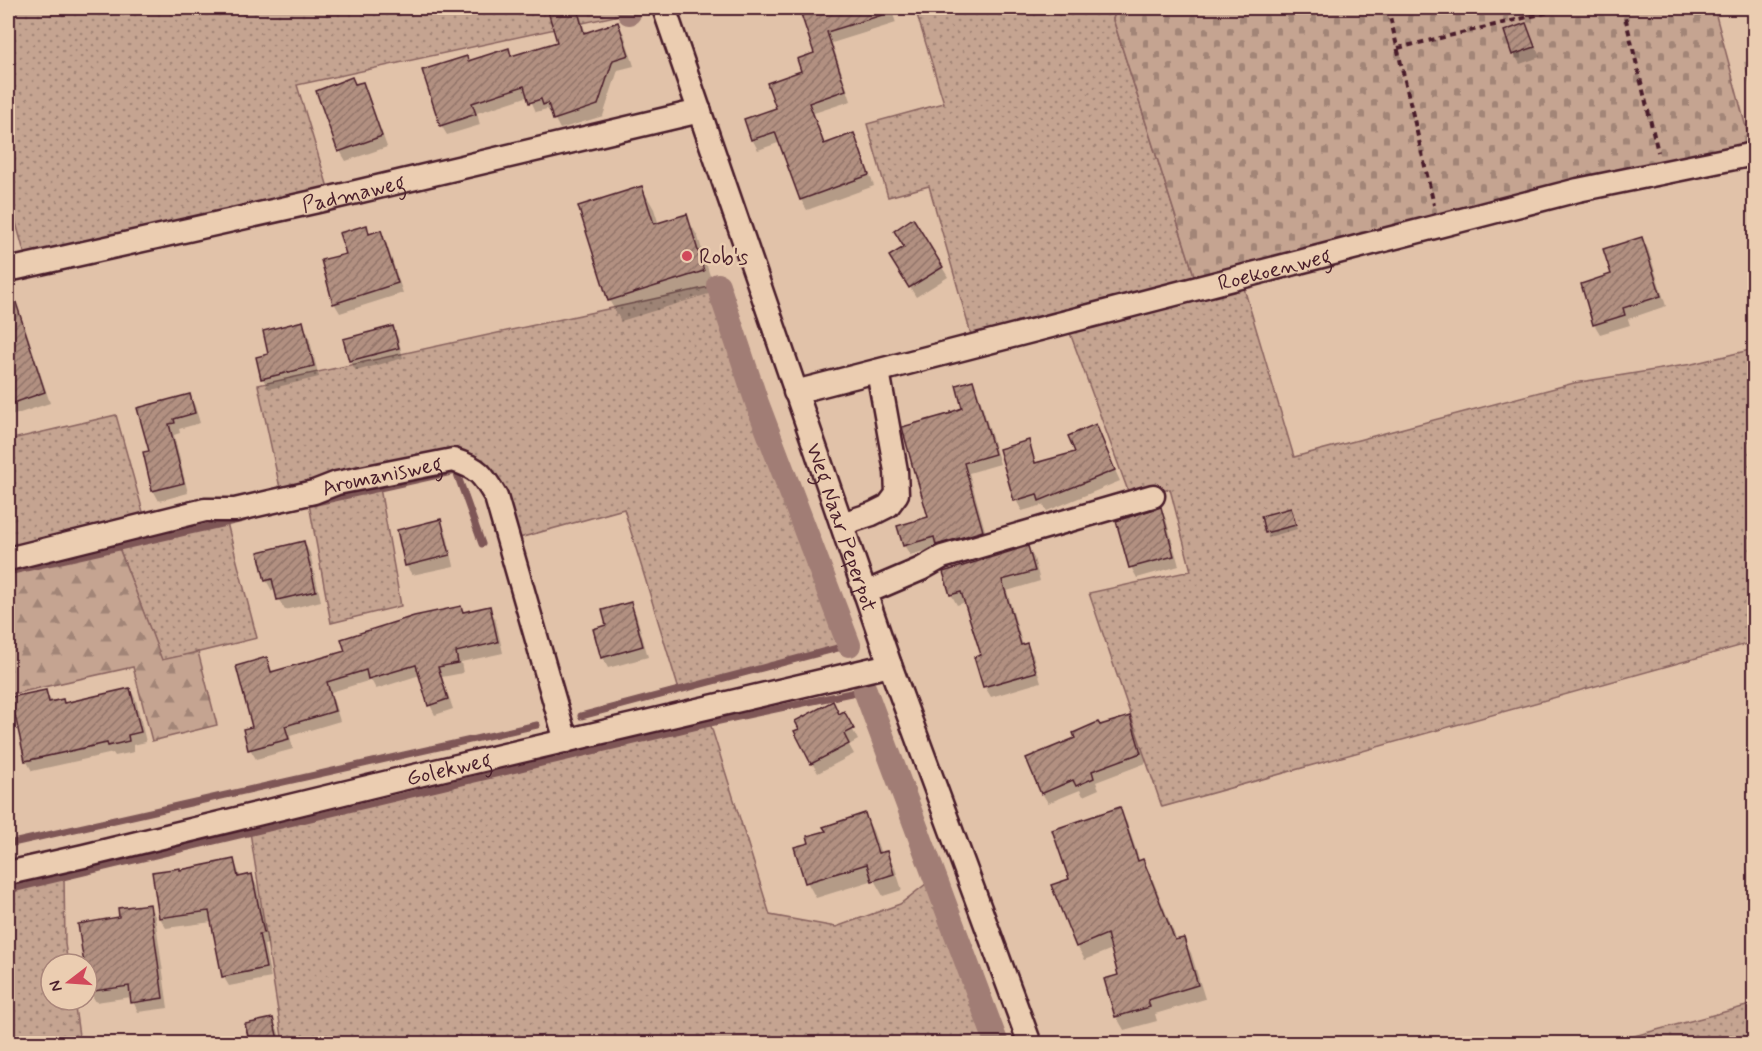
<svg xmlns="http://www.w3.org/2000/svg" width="1762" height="1051" font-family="Mynerve,sans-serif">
<defs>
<pattern id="grass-dots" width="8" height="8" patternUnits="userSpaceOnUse" patternTransform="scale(1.5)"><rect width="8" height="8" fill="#c5a491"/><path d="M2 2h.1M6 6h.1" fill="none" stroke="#a28577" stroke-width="1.8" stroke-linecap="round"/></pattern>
<pattern id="forest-firs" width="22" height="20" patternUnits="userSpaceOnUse" patternTransform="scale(1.5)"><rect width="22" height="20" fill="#c5a491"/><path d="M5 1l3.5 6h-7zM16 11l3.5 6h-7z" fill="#a28577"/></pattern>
<pattern id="cemetery-stones" width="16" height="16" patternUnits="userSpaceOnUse" patternTransform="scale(1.5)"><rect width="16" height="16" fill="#c5a491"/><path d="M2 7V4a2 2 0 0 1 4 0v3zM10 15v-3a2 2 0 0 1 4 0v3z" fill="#a28577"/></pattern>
<pattern id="building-hatch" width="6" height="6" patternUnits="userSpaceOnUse" patternTransform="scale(1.5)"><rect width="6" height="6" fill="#b29081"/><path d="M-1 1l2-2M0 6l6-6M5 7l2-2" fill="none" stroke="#93756a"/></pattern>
</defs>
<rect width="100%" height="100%" fill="#e1c2a9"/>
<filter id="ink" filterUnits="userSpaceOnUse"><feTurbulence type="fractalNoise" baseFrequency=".0167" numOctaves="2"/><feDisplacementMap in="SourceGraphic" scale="12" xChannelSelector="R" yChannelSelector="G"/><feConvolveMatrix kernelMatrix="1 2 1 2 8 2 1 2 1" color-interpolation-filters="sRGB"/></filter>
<g filter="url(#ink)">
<!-- grass -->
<g fill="url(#grass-dots)" stroke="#88625e" stroke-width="1.5">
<polygon points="8,8 628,8 629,13 297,85 329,191 26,259 8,194"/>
<polygon points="915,8 1117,8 1113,19 1195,278 972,338 929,186 888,197 867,124 944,103"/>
<polygon points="718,285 757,403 849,645 679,690 624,509 519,538 472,459 281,493 258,385"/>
<polygon points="1244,288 1294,457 1574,383 1692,364 1754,349 1754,642 1162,807 1089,593 1191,571 1170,489 1131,499 1070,333"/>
<polygon points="116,415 145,519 8,552 8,440"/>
<polygon points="380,488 401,606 331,623 309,504"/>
<polygon points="227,523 257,638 162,661 119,548"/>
<polygon points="710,723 770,915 836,927 900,904 935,877 997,1043 283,1043 250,832"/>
<polygon points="64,877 65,944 68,964 51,964 51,1000 74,1000 80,1043 8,1043 8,890"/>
<polygon points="1754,1004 1754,1043 1608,1043"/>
</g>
<!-- forest -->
<polygon fill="url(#forest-firs)" stroke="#88625e" stroke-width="1.5" points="119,548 162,660 198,652 217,725 152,741 133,667 8,695 8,572"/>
<!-- cemetery -->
<polygon fill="url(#cemetery-stones)" stroke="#88625e" stroke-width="1.5" points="1117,8 1714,8 1751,146 1195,278 1113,19"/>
<!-- shadow -->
<g fill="#0003">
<polygon points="549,8 578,8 586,34 618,24 624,34 634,66 618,70 603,116 560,129 552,114 551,114 547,109 536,112 529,96 477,113 480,125 447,135 441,125 469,63 508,50 512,57 559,43"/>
<polygon points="801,8 891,8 896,23 832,43 851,101 814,113 825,145 853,135 859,145 874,186 807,210 801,200 781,142 758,150 752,139 778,109 816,54"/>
<polygon points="1526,25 1540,57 1520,64 1514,54"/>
<polygon points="1754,60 1754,104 1744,62"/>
<polygon points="362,84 368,94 387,147 346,161 340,151 356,86"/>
<polygon points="642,188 654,209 659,225 686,216 698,237 715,292 621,321 609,300"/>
<polygon points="366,226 371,235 380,232 386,242 403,293 340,313 334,303 348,255"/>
<polygon points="1642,239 1648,249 1666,306 1628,319 1630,325 1600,334 1594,324 1613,275"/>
<polygon points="905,248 942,267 948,277 916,297 891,256"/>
<polygon points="20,319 26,330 50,403 11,416 8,410 8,323"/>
<polygon points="302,323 308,333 319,377 269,389 263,379 258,358 270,355"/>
<polygon points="392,328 398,338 403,358 356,371 350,361"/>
<polygon points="972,382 978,392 1000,464 969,473 988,541 939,547 910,555 904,545 930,518"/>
<polygon points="189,396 195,406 200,423 179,429 180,433 174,435 188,493 159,501 153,490 150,452 139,409"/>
<polygon points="1095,426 1120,481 1047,511 1043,505 1022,511 1016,500 1028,442 1037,464 1077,453"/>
<polygon points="1160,508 1166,519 1179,566 1137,578 1131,567"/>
<polygon points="1290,509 1297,529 1269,537 1262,517"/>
<polygon points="440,521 446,531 454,566 412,575 406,565"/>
<polygon points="304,543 310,553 321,601 285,610 279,600 276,590 272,591 266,580"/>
<polygon points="1028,548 1034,558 1040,581 1007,591 1023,646 1027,645 1033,655 1041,682 991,697 985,687 976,658 982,656 966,602 957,605 951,594"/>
<polygon points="630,604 636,614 648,657 608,668 602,657 608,626"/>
<polygon points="489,608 495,618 503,653 461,662 463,673 442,677 453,709 435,715 430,705 420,675 376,689 371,680 331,692 340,721 290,736 293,749 256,759 250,749 266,659 273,673 464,614"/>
<polygon points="130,689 136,700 146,742 133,745 134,752 115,756 113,753 32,771 26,760 46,691 52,703 64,705"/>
<polygon points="844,713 858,740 849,745 854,754 818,773 812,763 839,715"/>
<polygon points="1129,717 1135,728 1146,763 1096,782 1099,789 1083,796 1080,790 1048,803 1042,793 1077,739"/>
<polygon points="1119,809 1127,823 1140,862 1143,861 1151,875 1177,941 1183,939 1191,953 1205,999 1155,1014 1157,1021 1124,1030 1116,1016 1120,976 1112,949 1085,960 1077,946 1071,879"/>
<polygon points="864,815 873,831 881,854 886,852 895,868 902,890 883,896 874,880 816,898 807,882 811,844 828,832"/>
<polygon points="234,860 241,878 251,876 257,886 268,944 264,945 271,978 229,986 223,976 212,922 166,928 160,918 154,873 180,871"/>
<polygon points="149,906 155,916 168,1008 138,1012 131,997 96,1002 90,992 86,964 121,919"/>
<polygon points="272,1019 278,1030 282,1044 251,1044"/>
</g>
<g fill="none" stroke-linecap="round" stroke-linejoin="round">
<!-- stream -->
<g stroke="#7e5757" stroke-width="7">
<polyline points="312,503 456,471 482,544"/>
<polyline points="8,572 243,519"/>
<polyline points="581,716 849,645"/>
<polyline points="8,844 537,725"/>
<polyline points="8,890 710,723 865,690"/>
</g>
<!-- canal -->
<g stroke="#a17d74" stroke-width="24">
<polyline points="628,8 629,13"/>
<polyline points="718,285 757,403 849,645"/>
<polyline points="865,690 997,1044"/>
</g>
</g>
<!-- building -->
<g fill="url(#building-hatch)" stroke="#4a1f2b" stroke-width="1.5">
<polygon points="547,8 577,8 584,33 618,22 629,55 613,60 598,105 553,120 548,103 543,105 541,99 529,103 524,86 472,103 476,114 440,126 422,70 467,56 468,61 509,48 511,56 557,42"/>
<polygon points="799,8 892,8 892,12 827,32 846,90 809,103 824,144 854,133 869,175 800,200 775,132 751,140 744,119 776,108 767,83 801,71 797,59 814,53"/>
<polygon points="1526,23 1535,47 1512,55 1504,31"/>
<polygon points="352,77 355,84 363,82 382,136 338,152 316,91"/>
<polygon points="642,186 654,224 687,214 704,271 608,301 578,206"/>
<polygon points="913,218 943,267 909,288 889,256 904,247 894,231"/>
<polygon points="367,225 369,234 381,230 398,283 333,304 321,260 346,254 339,233"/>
<polygon points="1642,237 1661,296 1623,308 1625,315 1593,325 1581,284 1611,274 1603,249"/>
<polygon points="11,287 45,392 8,405 8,288"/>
<polygon points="303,321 314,366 261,379 256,357 268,354 263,331"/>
<polygon points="393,326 399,348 349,361 343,339"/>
<polygon points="973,380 995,454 964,463 983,531 936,545 934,537 903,546 897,526 928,517 915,472 914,472 902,427 952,413 951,412 962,408 956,385"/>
<polygon points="190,394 195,413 174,419 175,423 169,424 184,483 152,491 143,452 149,451 137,408"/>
<polygon points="1096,424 1115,470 1039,501 1037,494 1014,501 999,449 1029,440 1035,463 1075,452 1068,436"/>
<polygon points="1161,507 1174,556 1129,568 1116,521"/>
<polygon points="1291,508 1296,525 1265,533 1261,516"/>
<polygon points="441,519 450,555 405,566 397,530"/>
<polygon points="304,541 316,591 277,600 272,579 265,581 258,552"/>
<polygon points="1028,546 1035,571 1002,580 1021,645 1027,643 1036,672 983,687 974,657 981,655 961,592 950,595 943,572"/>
<polygon points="631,602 643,646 601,658 593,629 606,625 602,610"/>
<polygon points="461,606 463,612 490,606 498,642 456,652 458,663 438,667 448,699 428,706 416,665 368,679 366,670 327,682 335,711 285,726 289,739 248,750 243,729 252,727 236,666 267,657 271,672 345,651 341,639 414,616"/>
<polygon points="130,688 141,732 128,735 129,741 108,746 107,743 25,761 11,697 46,690 49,702 63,699 64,703"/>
<polygon points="833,701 839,714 844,711 854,729 844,734 849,744 811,764 794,731 799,729 795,721"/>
<polygon points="1130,716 1141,753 1092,771 1094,778 1076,786 1073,780 1041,794 1026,758 1075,738 1073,733 1098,722 1100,725"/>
<polygon points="1120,807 1138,861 1143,859 1175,940 1184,938 1198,985 1148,1000 1150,1007 1115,1017 1104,979 1118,975 1107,934 1076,947 1051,885 1069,879 1052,830"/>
<polygon points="865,813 878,853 887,851 894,874 872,881 867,864 805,883 794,847 809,843 807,836 826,831 823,827"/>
<polygon points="234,859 238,877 252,874 264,933 259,934 266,968 222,977 209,911 159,918 152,872 180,868 180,870"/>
<polygon points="150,904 163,998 131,1003 129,986 87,992 87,964 84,964 78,924 119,917 118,908"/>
<polygon points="273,1018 279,1044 250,1044 245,1024"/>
</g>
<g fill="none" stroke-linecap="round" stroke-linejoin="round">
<defs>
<g id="minor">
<path id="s1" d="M664,8l226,657 140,379"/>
<path id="s2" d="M8,270l310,-69 382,-90"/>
<path id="s3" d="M795,392l783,-202 176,-36"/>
<polyline points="842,524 872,514 888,506 897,494 896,471 878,371"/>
<path id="s4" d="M8,559l197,-49h30l79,-18 23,-9 116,-23c26,8 30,15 43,37l70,244"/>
<polyline points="865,593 921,569 942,557 1153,496"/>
<path id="s5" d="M8,873l76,-17 313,-76 493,-115"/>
</g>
</defs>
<!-- minor casing -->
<use href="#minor" stroke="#4a1f2b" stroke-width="27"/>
<!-- path -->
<g stroke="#4a1f2b" stroke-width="4" stroke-dasharray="6 4.5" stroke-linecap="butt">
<polyline points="1388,8 1434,205"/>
<polyline points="1623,8 1658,152"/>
<polyline points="1398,48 1566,8"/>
</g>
<!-- minor -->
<use href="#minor" stroke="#ebcdb1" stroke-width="22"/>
</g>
</g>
<!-- markers -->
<circle fill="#d1495b" stroke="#ebcdb1" stroke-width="2" cx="687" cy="256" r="6"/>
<g text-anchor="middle" stroke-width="5" stroke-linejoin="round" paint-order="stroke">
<!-- street labels -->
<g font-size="22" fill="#4a1f2b" stroke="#ebcdb1">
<text dy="8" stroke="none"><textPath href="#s2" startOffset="354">Padmaweg</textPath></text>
<text dy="8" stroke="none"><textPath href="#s3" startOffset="495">Roekoenweg</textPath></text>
<text dy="8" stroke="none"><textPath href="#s4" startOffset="384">Aromanisweg</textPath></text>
<text dy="8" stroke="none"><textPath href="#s1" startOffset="549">Weg Naar Peperpot</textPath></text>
<text dy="8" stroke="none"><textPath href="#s5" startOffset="453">Golekweg</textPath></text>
</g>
<!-- poi labels -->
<g font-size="22" fill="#4a1f2b" stroke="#ebcdb1" text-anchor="start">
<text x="699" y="264">Rob's</text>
</g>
</g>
<!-- margin -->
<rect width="1762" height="1051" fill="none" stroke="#ebcdb1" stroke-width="30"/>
<rect x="15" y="15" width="1732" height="1021" fill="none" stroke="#4a1f2b" stroke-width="2" filter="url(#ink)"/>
<!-- north arrow -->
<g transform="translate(69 982) rotate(253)"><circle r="28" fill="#ebcdb1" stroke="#ab877b" stroke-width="1.5"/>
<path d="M0-4.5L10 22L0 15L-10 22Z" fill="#d1495b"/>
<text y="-9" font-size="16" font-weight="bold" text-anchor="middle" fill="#4a1f2b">N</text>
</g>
</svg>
